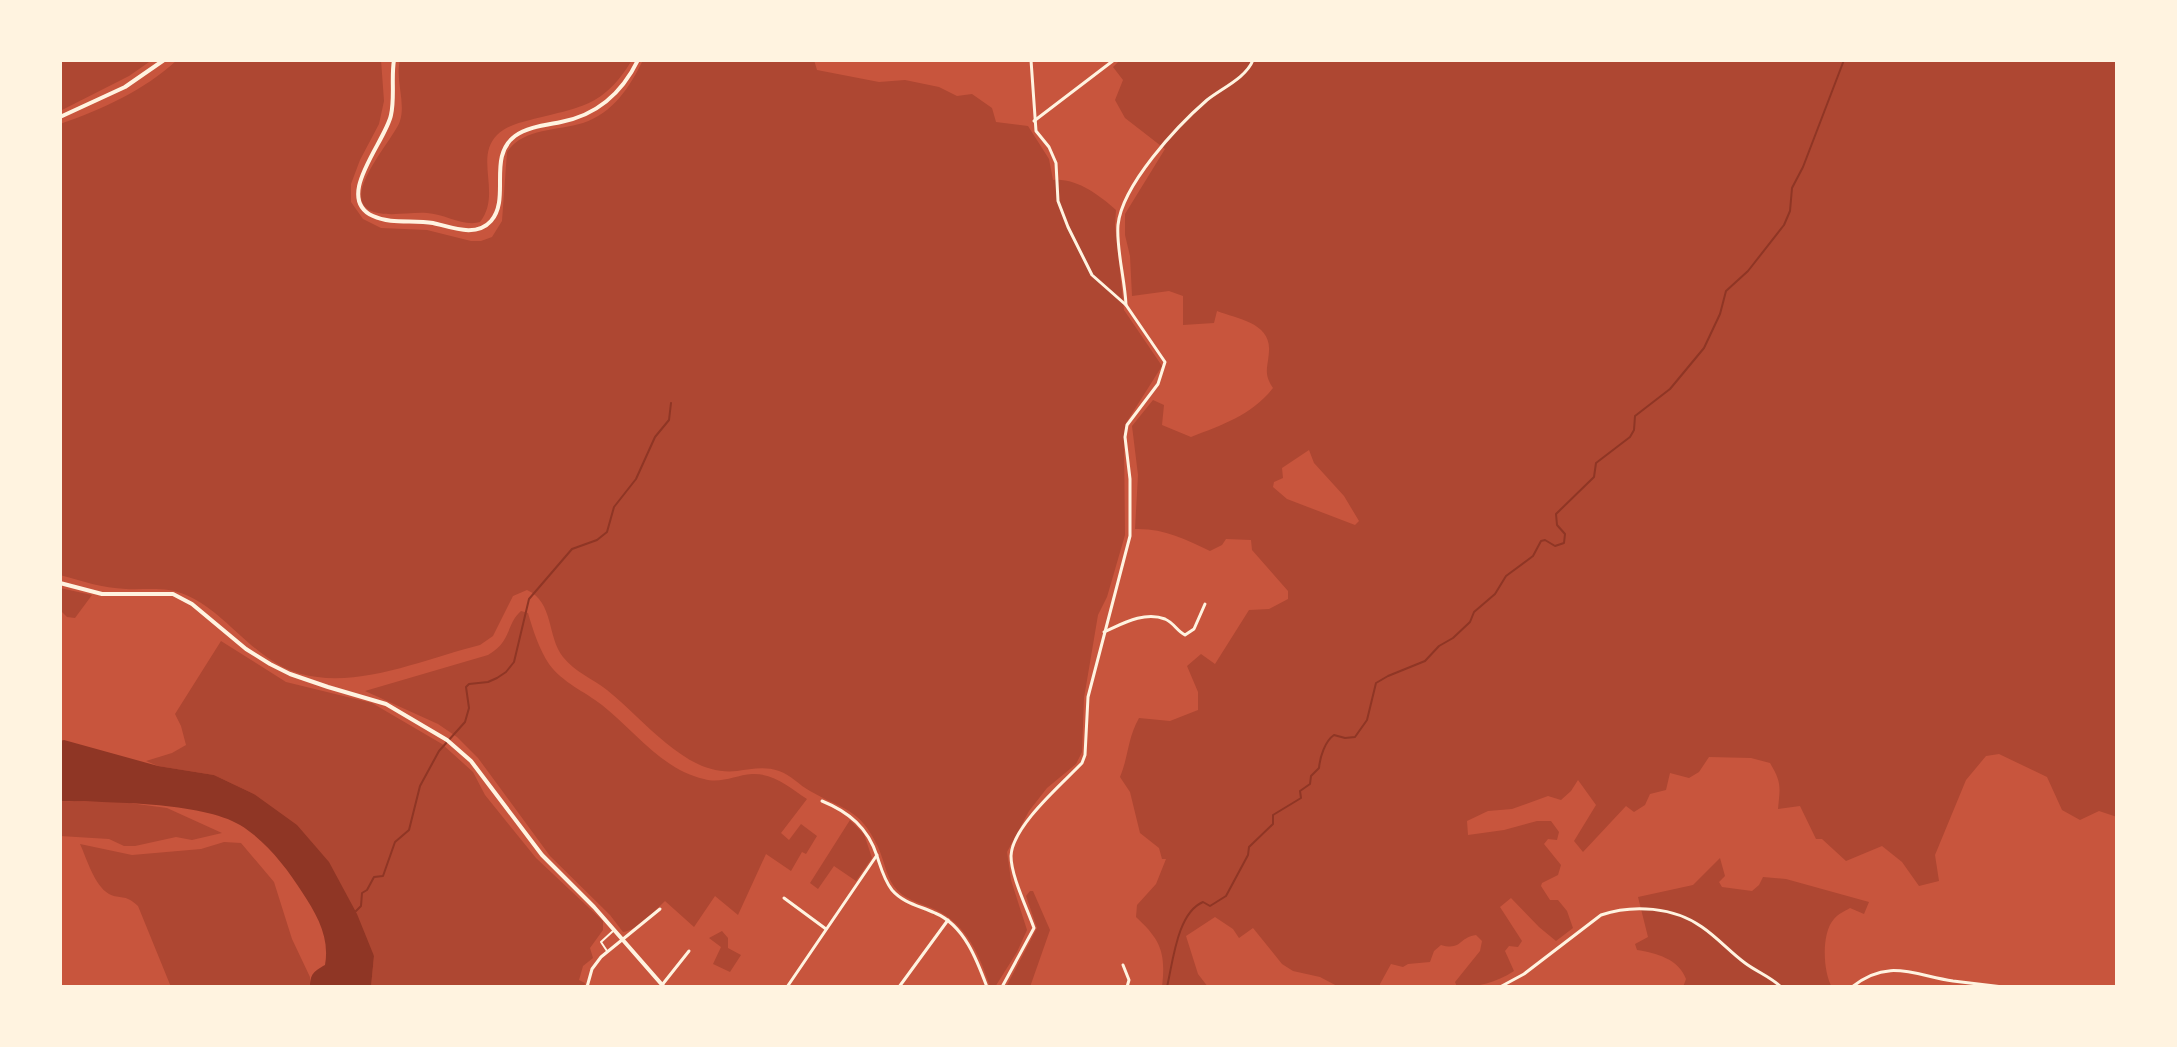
<svg xmlns="http://www.w3.org/2000/svg" width="2177" height="1047" font-family="'Open Sans',sans-serif">
<rect width="100%" height="100%" fill="#c8553d"/>
<!-- green -->
<g fill="#ae4732" fill-rule="evenodd">
<polygon points="60,60 152,60 129,76 60,111"/>
<path d="M177,60h204l3,41 -5,23 -19,36 -9,24v18l12,17 18,9 46,2 44,11h10l11,-4 10,-16 5,-69c16,-24 50,-21 76,-29 30,-10 47,-36 60,-63h171l3,10 62,12 26,-2 34,7 18,9 15,-2 20,14 4,14 32,4 21,33 4,21c24,-2 46,15 63,30l-1,15 9,85 38,56 -36,57 -2,13 1,99 -18,62 -9,18 -14,83 -2,54 -6,12 -29,24 -18,23 -22,41 4,28 16,50 -10,22 -22,35h-5c-10,-31 -23,-62 -54,-77 -13,-6 -28,-9 -38,-19 -12,-12 -13,-29 -20,-44 -18,-39 -35,-37 -68,-56 -11,-6 -19,-16 -31,-20 -14,-5 -28,-2 -42,0 -28,3 -50,-11 -71,-28 -21,-17 -38,-36 -59,-53 -14,-11 -32,-18 -44,-33 -16,-20 -9,-55 -36,-67l-14,6 -20,40 -13,9c-65,16 -150,58 -212,13 -28,-19 -51,-50 -82,-63 -20,-9 -39,-5 -60,-6 -24,-1 -44,-8 -66,-14v-451c41,-14 85,-34 117,-64z"/>
<path d="M400,60h232c-29,48 -53,47 -102,60 -12,3 -24,6 -33,15 -23,23 5,59 -17,87 -16,5 -35,-8 -53,-9 -16,-1 -33,3 -49,0 -46,-9 16,-73 22,-92 6,-19 -5,-41 0,-61z"/>
<path d="M1120,60h997v757l-18,-6 -19,9 -18,-10 -15,-33 -48,-23 -13,2 -20,24 -31,75 4,26 -20,5 -17,-24 -20,-16 -36,15 -24,-22h-6l-16,-33 -22,3c2,-22 4,-26 -8,-46l-19,-5 -42,-1 -10,15 -10,6 -19,-5 -4,17 -16,4 -5,11 -11,7 -8,-6 -43,46 -9,-11 22,-36 -18,-25 -7,11 -10,9 -13,-4 -36,13 -24,2 -21,10 1,14 36,-5 33,-9h14l8,11 -2,8 -9,-1 -4,5 17,21 -3,10 -16,8 -1,3 9,14h8l9,11 6,17 -17,13 -17,-14 -28,-29 -11,9 22,34 -4,6 -9,-1 -4,5 9,20c-19,12 -35,16 -57,16l-2,-5 25,-31 2,-10 -6,-6c-17,2 -14,16 -35,10l-7,6 -4,11 -22,2 -5,3 -12,-3 -11,20v3h-41l-19,-10 -27,-6 -11,-7 -29,-36 -14,10 -6,-9 -18,-12 -29,19 12,38 10,13h-46c4,-34 -1,-47 -26,-70l1,-12 19,-21 10,-25h-4l-3,-11 -19,-15 -10,-41 -10,-15c9,-22 7,-37 19,-59l31,3 28,-11v-18l-11,-26 14,-12 14,10 34,-54 20,-1 19,-10v-8l-36,-41 -1,-10 -25,-1 -4,6 -12,6c-25,-12 -47,-23 -75,-22l3,-54 -6,-49 21,-26 11,5 -2,20 29,12c31,-12 61,-22 82,-49 -10,-15 -5,-20 -4,-37 2,-28 -31,-32 -52,-40l-3,12 -31,2v-29l-14,-5 -37,5 -2,-40 -5,-21v-21l40,-65 -40,-31 -10,-18 8,-20 -10,-13zM1309,450l5,13 30,33 15,25 -4,4 -68,-26 -14,-12 1,-5 9,-4 -1,-10z"/>
<polygon points="60,588 92,595 75,618 67,617 60,610"/>
<path d="M521,611l7,2c5,17 11,36 21,51 14,19 35,27 53,41 33,26 59,64 102,74 17,5 32,-4 48,-5 22,-1 38,14 55,25l-26,34 8,7 12,-16 16,12 -11,18 -4,-2 -11,19 -25,-17 -28,61 -23,-19 -21,31 -29,-26c-12,11 -26,29 -42,31l-13,-17 -60,-59 -72,-98 -21,-21 -19,-13 -73,-33 123,-36c24,-14 18,-31 33,-44z"/>
<polygon points="221,641 286,682 372,703 442,744 473,772 485,795 536,858 603,921 603,930 590,948 593,958 583,966 579,980 585,983 584,987 371,987 374,956 254,794 214,775 158,766 146,761 172,753 186,745 181,726 175,714"/>
<polygon points="60,801 122,802 167,808 222,833 192,840 176,837 135,846 124,846 109,839 60,836"/>
<polygon points="850,820 864,834 872,858 856,881 834,866 818,889 810,883"/>
<path d="M224,842l17,1 33,39 18,57 18,38v10h-139l-33,-81c-14,-13 -17,-6 -29,-12 -15,-9 -22,-35 -29,-50l52,11 69,-6z"/>
<path d="M1720,858l5,18 -6,6 3,5 30,4 7,-6 4,-8 23,2 83,23 -5,12 -14,-6c-5,3 -12,6 -16,11 -13,14 -11,53 -2,68h-149l3,-8c-7,-20 -30,-26 -49,-29l-2,-6 13,-7 -10,-40 55,-12z"/>
<polygon points="1030,891 1033,891 1050,930 1030,987 1006,987 1037,928 1026,896"/>
<polygon points="722,931 728,938 728,948 741,955 730,972 713,964 721,947 709,938"/>
</g>
<!-- water -->
<path fill="#8f3625" d="M64,740l94,26 56,9 40,19 43,31 32,37 28,52 17,42 -3,31h-61c0,-13 4,-16 15,-22 5,-28 -8,-50 -23,-73 -15,-24 -37,-52 -62,-67 -38,-23 -134,-23 -180,-24v-60z"/>
<g fill="none" stroke-linecap="round" stroke-linejoin="round">
<!-- stream -->
<g stroke="#8f3625" stroke-width="2">
<polyline points="356,911 361,906 362,893 367,890 374,877 383,876 395,842 409,830 420,786 439,751 465,722 469,708 466,687 469,684 488,682 497,678 506,672 514,662 529,599 572,549 597,540 607,532 614,507 636,479 655,437 669,420 671,403"/>
<path d="M1167,987c6,-25 10,-74 36,-85l7,4 16,-10 22,-41 1,-8 24,-23v-9l28,-17 -1,-7 10,-7 1,-8 8,-8c1,-11 6,-27 15,-33l11,3 10,-1 12,-17 9,-37 12,-7 37,-15 14,-15 14,-8 17,-16 4,-10 21,-18 11,-18 27,-20 8,-15 4,-1 10,6 9,-3 1,-9 -8,-9 -1,-11 38,-37 2,-14 34,-26 4,-7 1,-14 35,-27 34,-41 16,-34 6,-23 22,-20 36,-46 6,-14 2,-23 11,-21 41,-107"/>
</g>
<!-- service -->
<polyline stroke="#fff3e0" stroke-width="2" points="607,951 601,942 613,931"/>
<!-- minor -->
<g stroke="#fff3e0" stroke-width="3">
<polyline points="1034,121 1114,60"/>
<path d="M1126,305c-1,-25 -10,-57 -8,-80 4,-40 59,-99 89,-125 15,-12 39,-22 46,-40"/>
<path d="M1104,632c18,-8 40,-21 61,-13 9,4 12,12 20,16l9,-6 11,-25"/>
<path d="M822,801c27,11 46,27 55,55 4,12 7,24 15,34 11,13 28,16 43,23 29,12 42,47 52,74"/>
<polyline points="784,898 826,929"/>
<polyline points="1123,965 1129,980 1127,987"/>
<polyline points="662,985 689,951"/>
<polyline points="587,987 592,969 601,957 660,909"/>
<polyline points="787,987 877,855"/>
<polyline points="899,987 948,920"/>
<path d="M1002,987l32,-59c-7,-20 -23,-52 -23,-72 1,-30 52,-73 71,-93l3,-8 3,-58 42,-161v-57l-5,-42 2,-12 31,-41 7,-22 -39,-57 -34,-30 -24,-48 -10,-26 -2,-38 -7,-16 -13,-16 -5,-71"/>
<path d="M1500,987l24,-13 77,-59c32,-11 73,-8 101,12 16,11 28,25 43,36 12,9 26,14 36,24"/>
<path d="M1852,987c36,-29 62,-12 101,-6 16,2 33,4 50,6"/>
</g>
<!-- tertiary -->
<g stroke="#fff3e0" stroke-width="4">
<path d="M394,60c-3,18 1,37 -3,55 -5,26 -58,83 -18,101 19,9 41,3 60,7 18,4 43,15 58,-2 20,-23 -4,-64 24,-85 12,-9 31,-11 46,-14 36,-7 61,-29 77,-62"/>
<polyline points="60,117 125,87 164,60"/>
<polyline points="60,583 102,594 173,594 192,604 246,649 270,664 290,674 328,687 386,704 447,740 471,761 542,855 594,907 664,987"/>
</g>
</g>
<!-- border -->
<rect width="2177" height="1047" fill="none" stroke="#fff3e0" stroke-width="124"/>
</svg>
